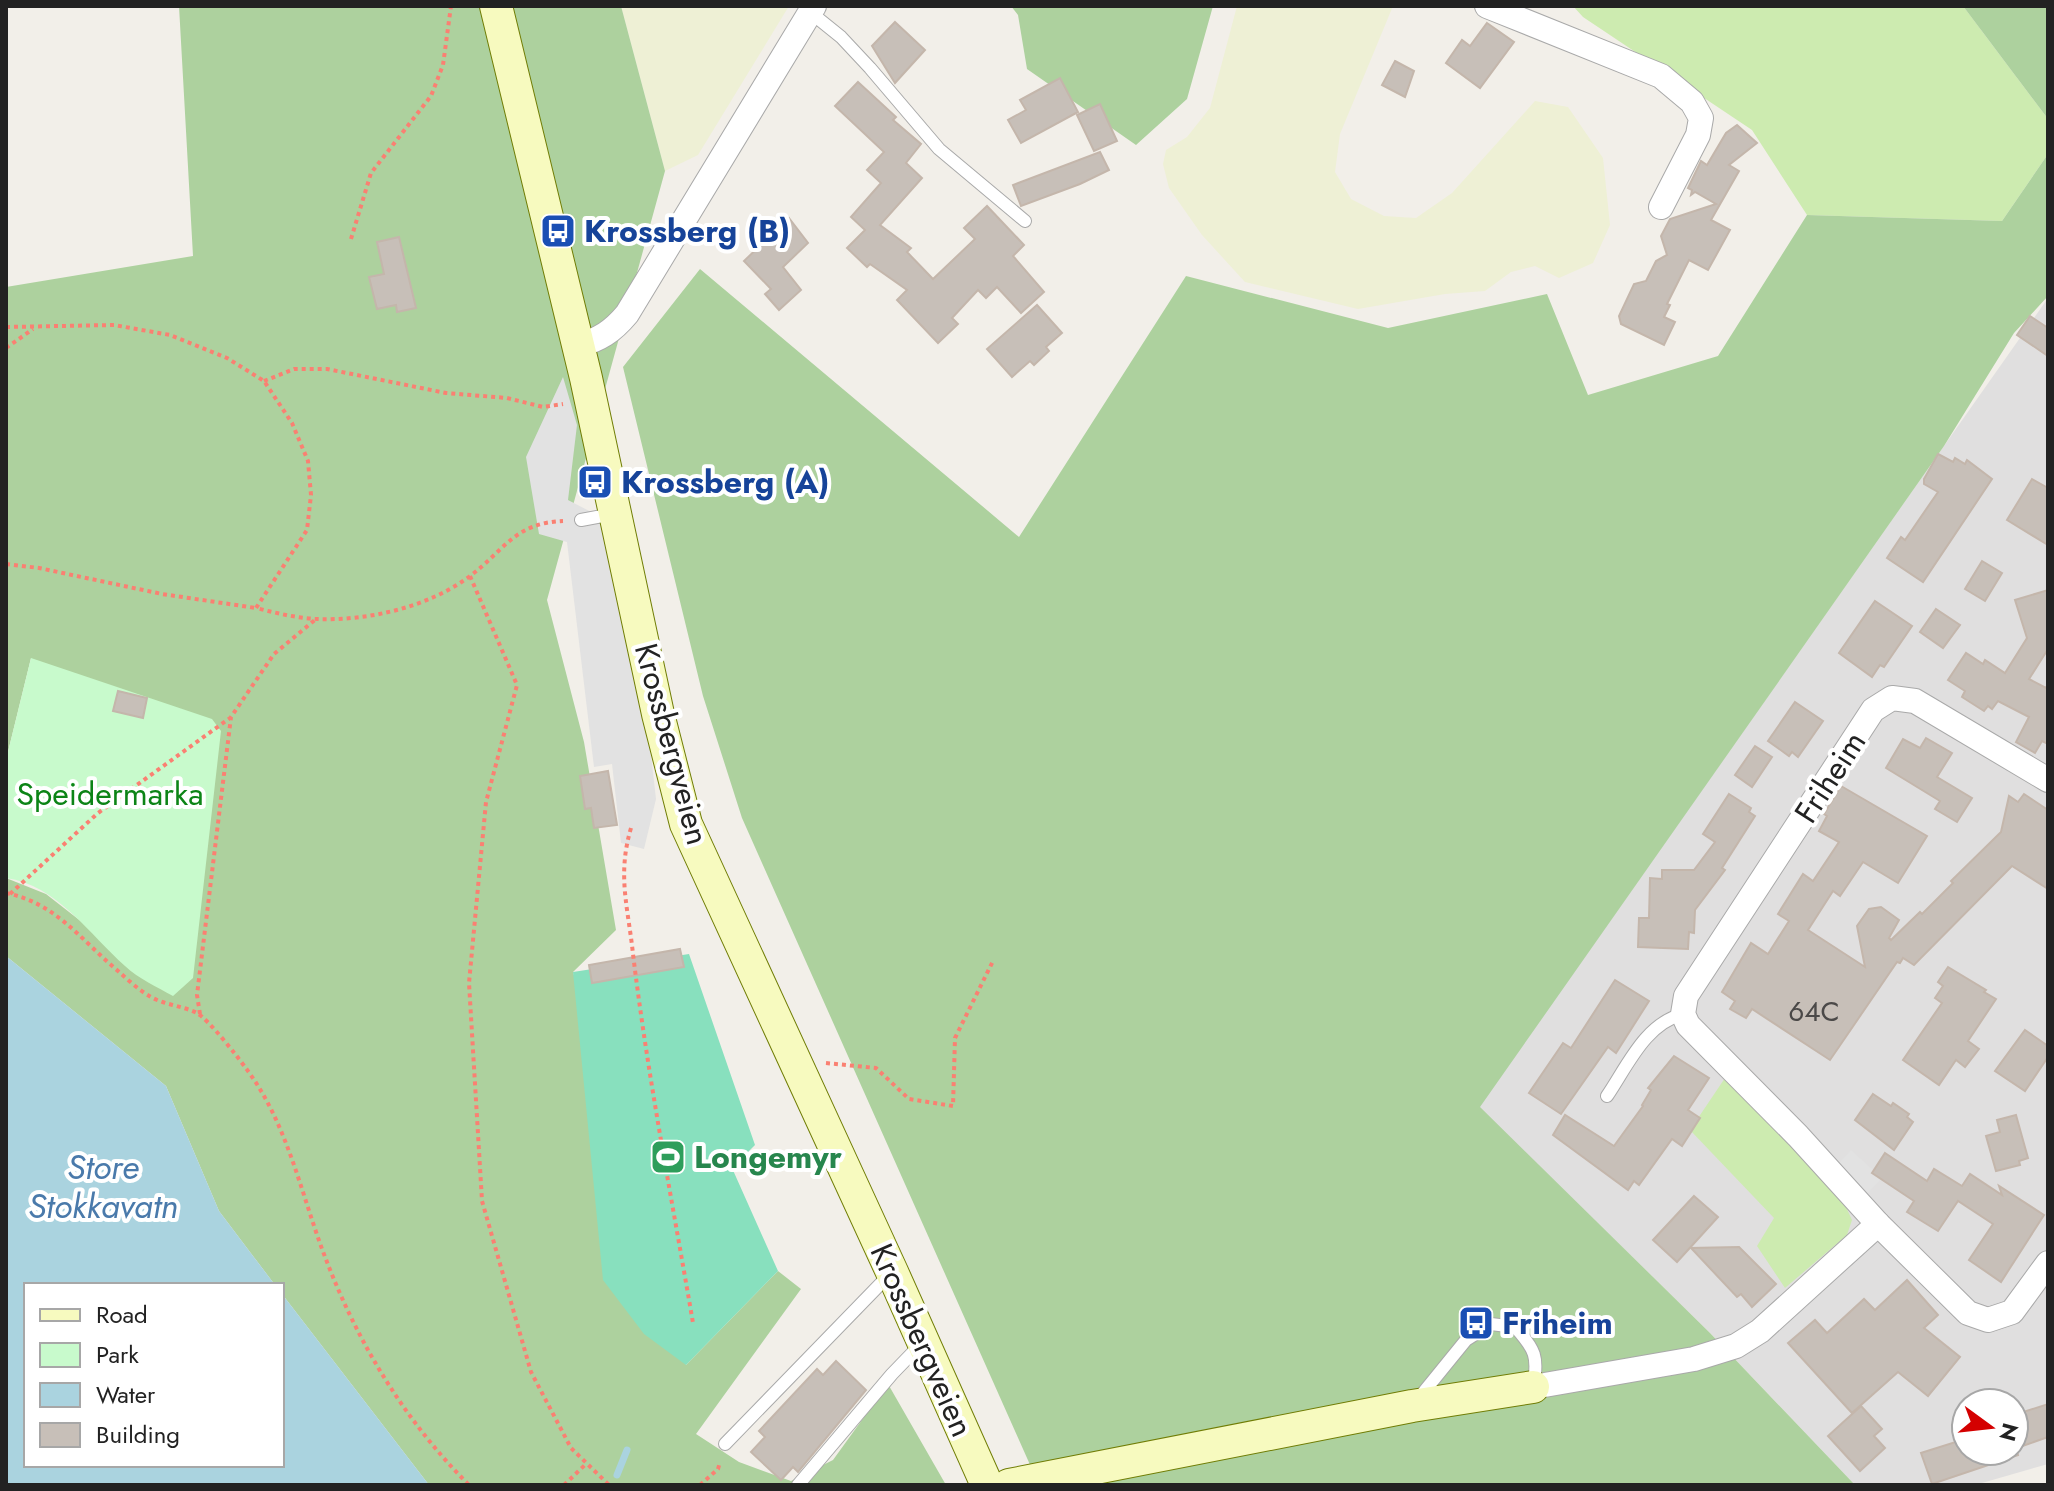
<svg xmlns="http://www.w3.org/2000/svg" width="2054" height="1491" font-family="Jost,sans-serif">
<rect width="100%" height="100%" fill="#f2efe9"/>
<!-- residential -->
<path fill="#e0dfdf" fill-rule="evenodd" d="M2048,298v1166l-73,21h-120l-145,-152 -231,-226zM1966,1403h48v48h-48z"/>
<!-- farmland -->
<g fill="#eef0d5">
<polygon points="621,6 789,6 698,155 665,171"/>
<polygon points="1237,6 1393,6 1340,134 1335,172 1351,199 1384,216 1416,218 1452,193 1535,101 1568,107 1603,158 1610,225 1593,263 1559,278 1535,266 1511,272 1485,291 1445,294 1358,309 1245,282 1202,235 1169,188 1163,164 1166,150 1187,137 1210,108"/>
</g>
<!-- grass -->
<g fill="#cdebb0">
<polygon points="1573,6 1963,6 2048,119 2048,154 2002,221 1807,215 1752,130 1583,17"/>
<polygon points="1727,1075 1851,1203 1846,1207 1852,1220 1847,1235 1785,1288 1757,1246 1774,1218 1690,1130"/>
</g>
<!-- forest -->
<g fill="#add19e">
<polygon points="179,6 621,6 665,171 547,600 584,742 616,930 573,972 686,1365 778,1271 801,1289 696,1434 739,1462 791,1481 833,1460 888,1384 946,1485 429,1485 282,1294 282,1285 275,1285 219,1211 166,1086 6,956 6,878 46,894 87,926 31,658 6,760 6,287 193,256"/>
<polygon points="1011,6 1213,6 1187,99 1136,145 1027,69 1018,15"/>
<polygon points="1963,6 2048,6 2048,119"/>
<polygon points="2048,154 2048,296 2014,333 1944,446 1480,1107 1710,1333 1855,1485 1039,1485 742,818 703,696 623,367 700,269 1019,537 1186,276 1388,328 1547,294 1588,395 1718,356 1807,215 2002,221"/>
</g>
<!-- park -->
<path fill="#c8facc" d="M31,658l181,61 9,12 -28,247 -20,18c-16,-9 -34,-17 -48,-30 -35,-31 -68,-81 -119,-88v-118z"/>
<!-- pitch -->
<polygon fill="#88e0be" points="689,954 755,1145 732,1168 778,1271 686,1365 644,1334 603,1280 573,972"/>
<!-- parking -->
<g fill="#e2e2e2">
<polygon points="563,377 577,425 568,500 599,516 651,755 656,799 644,849 621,843 612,764 594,767 567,542 539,534 526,457"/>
<polygon points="1851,1150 1882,1178 1868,1193 1838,1164"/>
</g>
<!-- water -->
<polygon fill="#aad3df" points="6,956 166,1086 219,1211 275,1285 26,1285 26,1465 282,1465 282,1294 429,1485 6,1485"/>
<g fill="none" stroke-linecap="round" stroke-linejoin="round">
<!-- stream -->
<polyline stroke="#aad3df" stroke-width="7" points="617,1475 627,1450"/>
</g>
<!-- building -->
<g fill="#c7bfb8" stroke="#c4b6ab" stroke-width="2">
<polygon points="895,22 925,50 895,83 872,46"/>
<polygon points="1487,23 1514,42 1480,88 1446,63 1462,40 1470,46"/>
<polygon points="1395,61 1414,71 1405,97 1382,85"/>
<polygon points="1060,78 1078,112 1021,143 1008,120 1026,110 1020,100"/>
<polygon points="858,82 896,117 893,120 921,144 906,163 922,178 880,225 911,248 907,252 933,279 975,239 964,228 987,206 1024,245 1013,256 1044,292 1021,313 997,287 986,298 978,290 952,318 958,324 938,343 897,300 907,290 870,264 867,267 847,248 865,230 851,217 881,183 867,170 884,152 835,106"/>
<polygon points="1100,104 1117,141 1094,151 1077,115"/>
<polygon points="1737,125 1757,143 1729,165 1739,171 1711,220 1730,230 1708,270 1689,260 1667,304 1670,305 1664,317 1675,322 1664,345 1621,324 1619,316 1634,284 1646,281 1656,261 1667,255 1661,236 1670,219 1716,204 1695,192 1691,195 1692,190 1688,188 1701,161 1707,165 1726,133"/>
<polygon points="1100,152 1109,170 1080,184 1021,206 1013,185"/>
<polygon points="789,218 808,243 783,267 801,290 779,310 765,294 771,289 744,261"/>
<polygon points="399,237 416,308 397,312 396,305 377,309 369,277 384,274 377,242"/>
<polygon points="1037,305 1062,333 1046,347 1049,351 1034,365 1030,361 1012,377 987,349"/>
<polygon points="2030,316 2048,328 2048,356 2017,335"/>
<polygon points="1938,454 1953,462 1955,458 1965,464 1967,460 1992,479 1923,582 1887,558 1901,537 1905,540 1938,492 1924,484 1924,479"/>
<polygon points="2032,479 2048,488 2048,545 2007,520"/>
<polygon points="1982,561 2002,573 1985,601 1965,589"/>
<polygon points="2048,590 2048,649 2029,679 2046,688 2048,684 2048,744 2042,741 2035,753 2016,742 2029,717 1998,701 1992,709 1988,706 1984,711 1962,697 1965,691 1948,680 1966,653 1983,664 1985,660 2005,673 2027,638 2015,600"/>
<polygon points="1875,601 1912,626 1884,667 1880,665 1872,677 1839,653"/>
<polygon points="1936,609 1960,625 1943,648 1920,632"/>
<polygon points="118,691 147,698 143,718 113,711"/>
<polygon points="1795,702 1823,721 1798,757 1792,752 1789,756 1768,741"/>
<polygon points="1926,738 1952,753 1937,777 1972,798 1957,822 1935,809 1940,801 1886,768 1903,739 1920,748"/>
<polygon points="1755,746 1772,757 1752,787 1735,775"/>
<polygon points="608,771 617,825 594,828 591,808 585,809 580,776"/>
<polygon points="1841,786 1927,836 1898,883 1863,862 1840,896 1833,891 1808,930 1865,967 1857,926 1869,909 1881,907 1899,920 1889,938 1891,940 1920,912 1922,914 1953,883 1951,881 2001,832 2009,796 2018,802 2024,794 2048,810 2048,889 2012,866 1914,965 1903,958 1900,963 1897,962 1830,1060 1752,1009 1746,1018 1730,1009 1735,1001 1722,992 1751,943 1768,954 1789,921 1778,914 1803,874 1813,881 1839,842 1819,831 1827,816 1824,814"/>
<polygon points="1729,794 1751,808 1749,812 1755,816 1722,868 1725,870 1695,910 1694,933 1689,932 1688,949 1638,947 1639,918 1649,918 1650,878 1662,879 1662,870 1694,870 1715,842 1703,834"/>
<polygon points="680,949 684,967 592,983 589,965"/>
<polygon points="1948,967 1986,990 1984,992 1996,999 1968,1041 1979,1049 1965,1067 1956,1060 1939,1085 1903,1060 1942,1003 1935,998 1943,986 1938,982"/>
<polygon points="1615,980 1649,1001 1616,1053 1608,1047 1561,1114 1529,1093 1563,1043 1571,1048"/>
<polygon points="2025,1030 2048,1046 2048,1057 2025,1091 1995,1071"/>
<polygon points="1674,1056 1709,1078 1688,1110 1700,1118 1682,1146 1672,1139 1639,1185 1634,1181 1628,1190 1553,1135 1565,1115 1614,1146 1643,1106 1642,1105 1651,1090 1648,1088"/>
<polygon points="1873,1094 1891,1106 1893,1103 1909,1114 1907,1117 1913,1122 1894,1150 1855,1120"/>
<polygon points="2016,1115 2028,1158 2019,1161 2020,1165 1996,1171 1986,1136 2000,1132 1997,1120"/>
<polygon points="1885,1153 1927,1181 1934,1169 1962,1186 1970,1174 2002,1195 1999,1186 2044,1215 2001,1282 1969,1260 1993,1224 1958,1201 1938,1231 1907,1212 1914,1201 1872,1173"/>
<polygon points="1694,1196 1718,1217 1677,1262 1653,1240"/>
<polygon points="1739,1247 1776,1284 1752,1307 1741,1294 1737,1297 1691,1248"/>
<polygon points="1907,1280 1938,1315 1924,1328 1960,1357 1928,1396 1898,1372 1852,1413 1788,1343 1815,1320 1827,1333 1864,1299 1875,1310"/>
<polygon points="836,1361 866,1390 798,1472 793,1467 781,1480 751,1452 765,1437 759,1431 817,1369 823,1375"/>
<polygon points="2048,1404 2048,1437 2014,1449 2014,1415"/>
<polygon points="1861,1406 1882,1429 1874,1436 1885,1448 1860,1471 1828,1436"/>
<polygon points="1965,1439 1966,1451 2017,1451 2018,1455 1932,1484 1921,1453"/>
</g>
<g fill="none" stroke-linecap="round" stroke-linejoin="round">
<defs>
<g id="lane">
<polyline points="810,12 841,37 870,68 939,149 1025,221"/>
<polyline points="581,520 613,514"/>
<path d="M1607,1096c21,-31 38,-72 76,-82"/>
<path d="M1418,1399l48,-59 25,-16 24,3c20,22 24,30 18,60"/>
<polyline points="725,1444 890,1274"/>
<polyline points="798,1485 892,1374 922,1343"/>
</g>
<g id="street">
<polyline points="1487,6 1661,76 1692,102 1701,118 1698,135 1661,207"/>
<path d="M578,346c22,-7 34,-14 49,-32l187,-308"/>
<polyline points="2048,780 1915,701 1892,698 1873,710 1686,996 1683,1014 1688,1025 1798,1136 1878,1224 1968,1313 1988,1320 2012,1312 2048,1263"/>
<polyline points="1533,1387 1694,1359 1736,1346 1760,1331 1878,1224"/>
</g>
<g id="secondary">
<polyline points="496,6 586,378 658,714 686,824 892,1272 987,1485"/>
<polyline points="1009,1485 1412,1406 1533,1387"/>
</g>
</defs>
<!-- lane casing -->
<use href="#lane" stroke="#a9a9a9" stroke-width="14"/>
<!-- street casing -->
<use href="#street" stroke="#a9a9a9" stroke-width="26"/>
<!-- secondary casing -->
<use href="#secondary" stroke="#707d05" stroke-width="34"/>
<!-- path -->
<g stroke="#fa8072" stroke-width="4" stroke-dasharray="4 4" stroke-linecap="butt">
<polyline points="351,239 371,173 431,96 443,65 451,6"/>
<path d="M6,327l108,-2 56,10 57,23 37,23 28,42 16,38 3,34 -4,35 -51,78c20,5 40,10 61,11 51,2 112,-12 153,-43 35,-26 44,-53 93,-55"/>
<polyline points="6,348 33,329"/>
<polyline points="264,381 294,369 327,369 446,393 507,398 543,407 563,404"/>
<polyline points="6,564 39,568 162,594 256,608"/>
<polyline points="470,576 517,685 486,802 469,983 482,1201 531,1372 571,1448 609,1485"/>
<path d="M631,828c-14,47 -3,79 2,126 15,124 39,246 60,369"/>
<path d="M6,893c50,10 75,47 112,78 10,9 22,20 33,26 14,8 32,9 46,16 11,6 40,43 48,54 44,58 56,129 82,195 32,83 79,160 142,223"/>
<polyline points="10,894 98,813 230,718"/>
<polyline points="200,1014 197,995 231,717 274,654 316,619"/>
<polyline points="826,1063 876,1068 909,1099 953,1106 955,1038 993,961"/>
<polyline points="564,1485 587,1463"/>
<polyline points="700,1485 718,1469 720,1462"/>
</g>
<!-- lane -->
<use href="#lane" stroke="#fff" stroke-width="12"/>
<!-- street -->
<use href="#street" stroke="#fff" stroke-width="24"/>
<!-- secondary -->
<use href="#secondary" stroke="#f7fabf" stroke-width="32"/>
</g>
<!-- icons -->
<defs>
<symbol id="bus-square" viewBox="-11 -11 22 22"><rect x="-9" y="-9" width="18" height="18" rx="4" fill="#1a4fb4" stroke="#fff"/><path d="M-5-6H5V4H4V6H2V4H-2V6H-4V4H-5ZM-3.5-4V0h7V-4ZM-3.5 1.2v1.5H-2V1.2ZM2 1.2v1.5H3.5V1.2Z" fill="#fff"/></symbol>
<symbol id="stadium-square" viewBox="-11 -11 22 22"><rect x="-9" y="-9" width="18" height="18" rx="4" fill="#2e9e5b" stroke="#fff"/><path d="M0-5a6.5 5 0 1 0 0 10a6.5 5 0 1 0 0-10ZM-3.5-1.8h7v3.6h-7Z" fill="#fff"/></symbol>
</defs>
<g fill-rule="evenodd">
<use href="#bus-square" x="538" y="211" width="40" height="40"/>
<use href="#bus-square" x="575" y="462" width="40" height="40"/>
<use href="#stadium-square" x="648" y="1137" width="40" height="40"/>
<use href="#bus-square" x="1456" y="1303" width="40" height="40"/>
</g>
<g text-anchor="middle" stroke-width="8" stroke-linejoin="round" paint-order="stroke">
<!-- number labels -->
<g font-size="28" fill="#4b4948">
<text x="1814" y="1021">64C</text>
</g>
<!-- transit labels -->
<g font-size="32" font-weight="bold" fill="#164399" stroke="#fff" text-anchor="start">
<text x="584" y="242">Krossberg (B)</text>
<text x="621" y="493">Krossberg (A)</text>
<text x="1502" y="1334">Friheim</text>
</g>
<!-- street labels -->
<g font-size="32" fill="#222" stroke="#fff">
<text transform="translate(672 744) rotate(75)" y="11">Krossbergveien</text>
<text transform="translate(1830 777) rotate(-57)" y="11">Friheim</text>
<text transform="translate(922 1340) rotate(66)" y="11">Krossbergveien</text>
</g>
<!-- park labels -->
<g font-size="32" fill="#0c8416" stroke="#fff">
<text x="110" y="805">Speidermarka</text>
</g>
<!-- leisure labels -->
<g font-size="32" font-weight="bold" fill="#27864d" stroke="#fff" text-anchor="start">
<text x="694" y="1168">Longemyr</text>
</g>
<!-- water labels -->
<g font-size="34" font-style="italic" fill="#4a7aab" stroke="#fff">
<text x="103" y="1179">Store<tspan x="103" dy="39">Stokkavatn</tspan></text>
</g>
</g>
<!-- border -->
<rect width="2054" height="1491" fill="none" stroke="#222222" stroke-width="16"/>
<!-- legend -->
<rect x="24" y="1283" width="260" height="184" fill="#ffffff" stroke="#a7a7a7" stroke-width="2"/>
<rect x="40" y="1309" width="40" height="12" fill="#f7fabf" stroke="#a7a7a7" stroke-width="2"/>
<text x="96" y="1323" font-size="24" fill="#222222">Road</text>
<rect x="40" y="1343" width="40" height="24" fill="#c8facc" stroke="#a7a7a7" stroke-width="2"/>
<text x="96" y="1363" font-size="24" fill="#222222">Park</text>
<rect x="40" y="1383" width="40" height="24" fill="#aad3df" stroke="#a7a7a7" stroke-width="2"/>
<text x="96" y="1403" font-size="24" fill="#222222">Water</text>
<rect x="40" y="1423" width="40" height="24" fill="#c7bfb8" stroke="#a7a7a7" stroke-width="2"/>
<text x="96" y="1443" font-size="24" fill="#222222">Building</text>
<!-- north arrow -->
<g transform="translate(1990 1427) rotate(105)"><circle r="38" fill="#ffffff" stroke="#a7a7a7" stroke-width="2"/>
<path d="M0-6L14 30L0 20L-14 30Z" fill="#d40000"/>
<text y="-12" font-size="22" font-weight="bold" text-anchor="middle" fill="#222222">N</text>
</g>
</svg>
